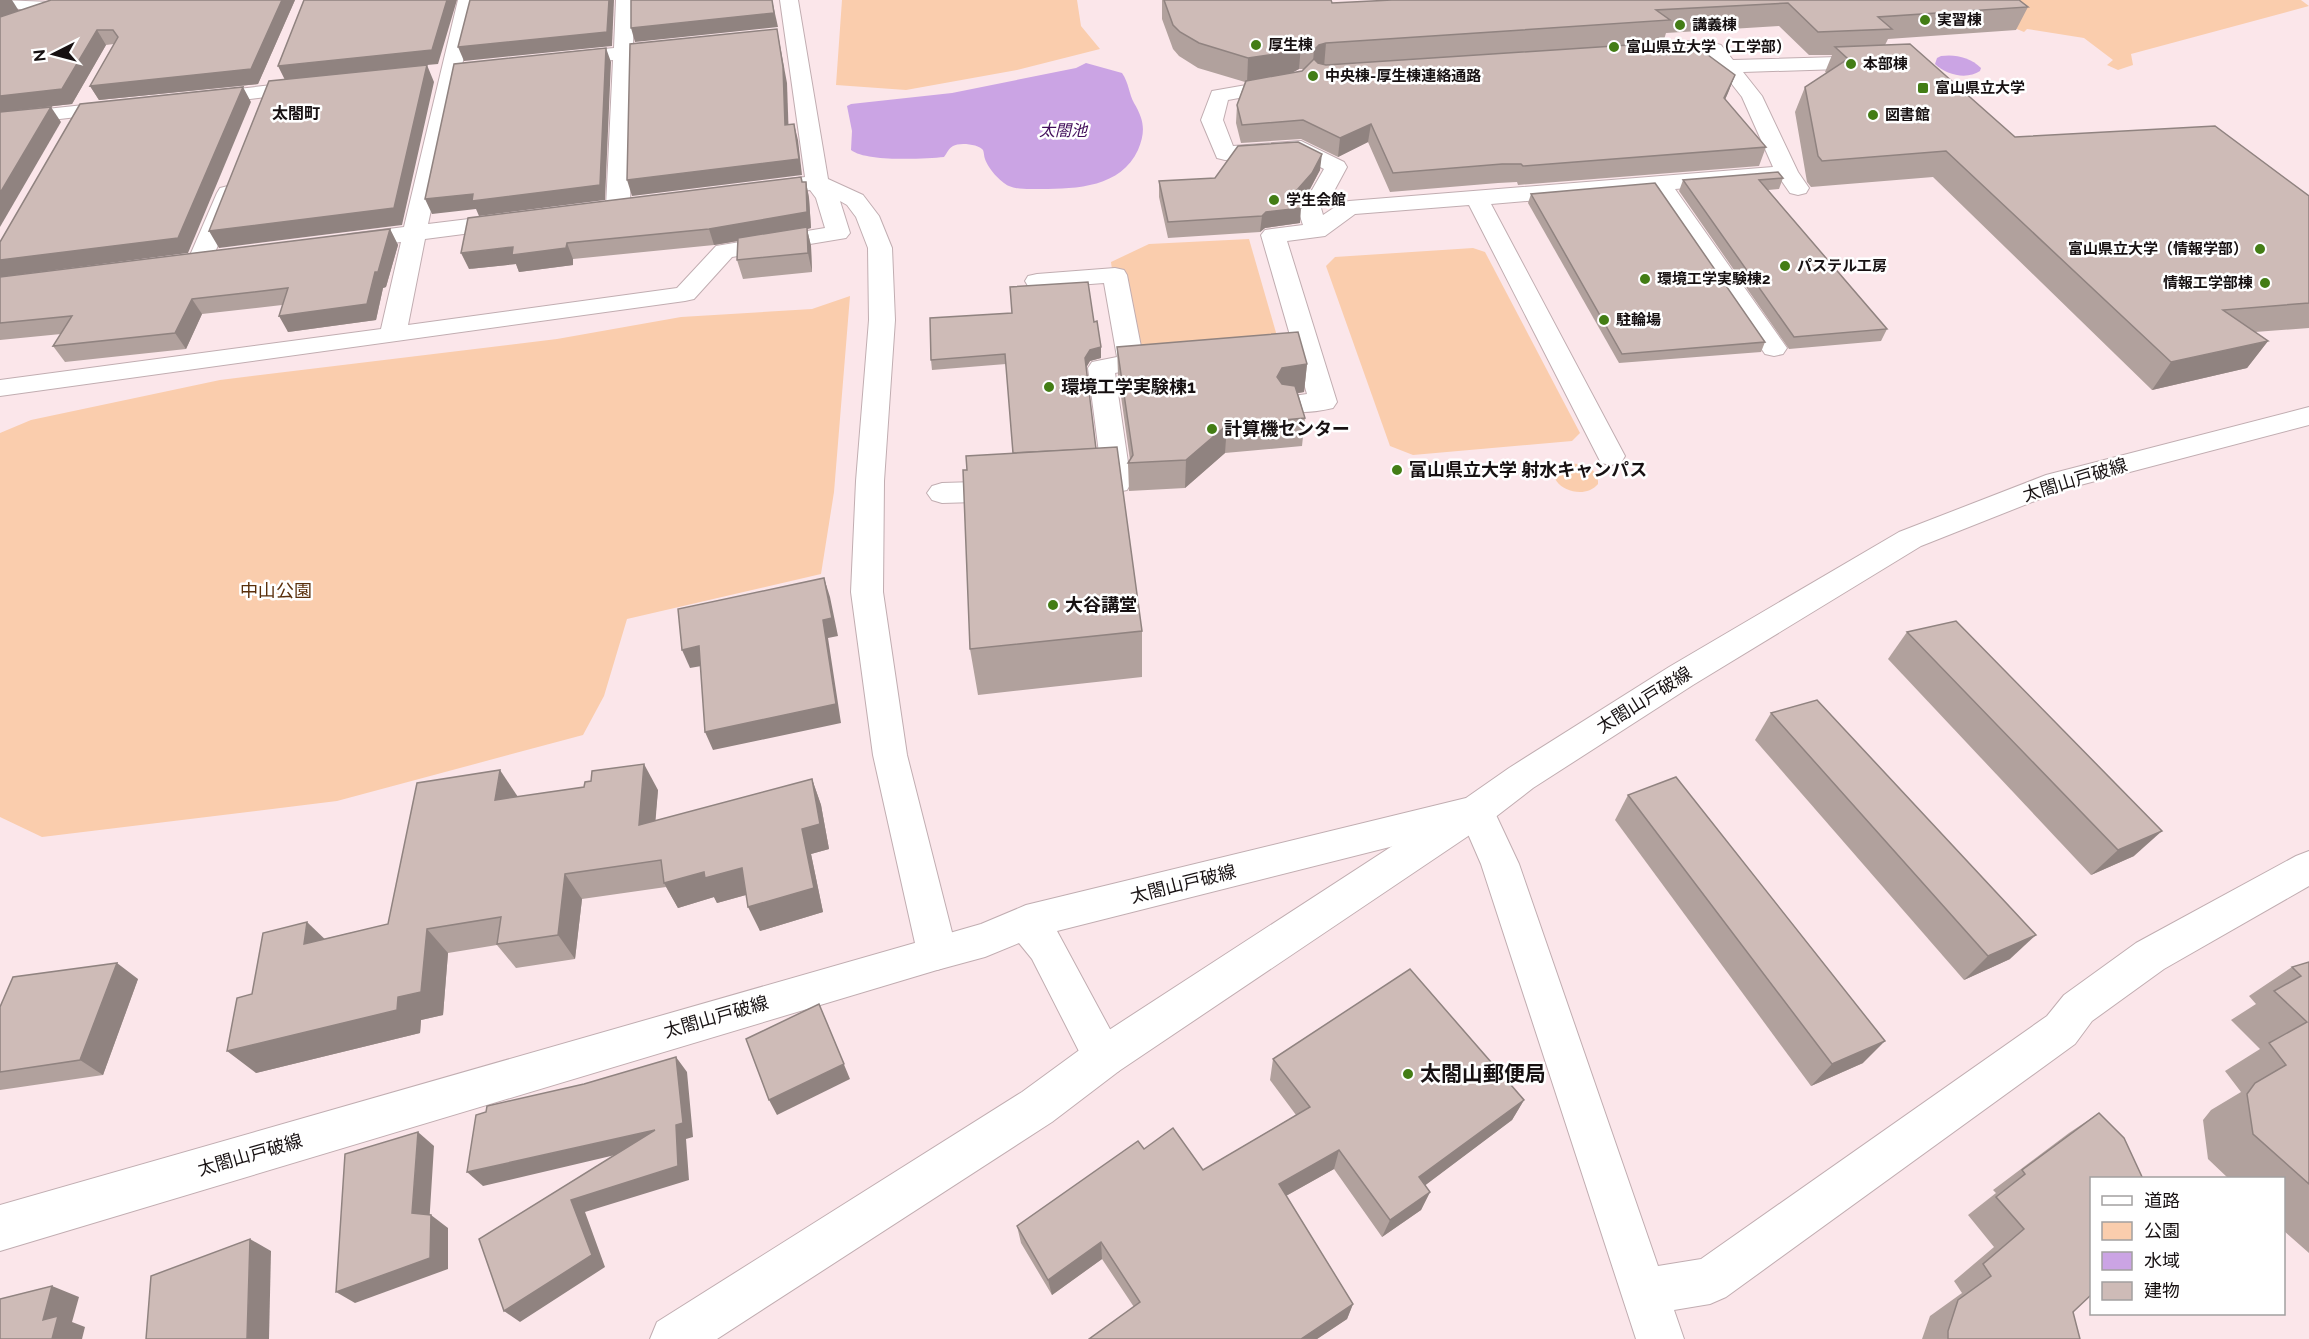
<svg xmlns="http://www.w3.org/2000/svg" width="2309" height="1339" font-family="Raleway,'Noto Sans JP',sans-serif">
<rect width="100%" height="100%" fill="#fbe6ea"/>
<!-- green -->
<g fill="#facdad">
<polygon points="842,0 1077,0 1081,26 1100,49 1017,70 906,90 836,85"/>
<polygon points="1980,0 2301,0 2309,6 2131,54 2133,65 2118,70 2107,65 2113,60 2084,38 2027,29 2024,32 2012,27"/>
<polygon points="1249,239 1281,350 1124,359 1111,262 1149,244"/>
<polygon points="1473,248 1485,252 1580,433 1572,441 1413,455 1390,446 1326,266 1335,257"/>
<polygon points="850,296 834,492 821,574 627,619 604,696 583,735 337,801 42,837 0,817 0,433 31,420 220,380 557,339 681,317 812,309"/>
<path d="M1564,464c14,-2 35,2 34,20 -19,22 -63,-7 -34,-20z"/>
</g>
<!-- water -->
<g fill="#cba4e4">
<path d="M1941,56c14,-2 29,1 40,12l-1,3c-13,9 -34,4 -45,-7l2,-6z"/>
<path d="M1086,63l36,10c7,10 7,21 12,30 10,17 12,28 4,47 -17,37 -61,39 -97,39 -9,0 -23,1 -32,-3 -9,-4 -21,-18 -24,-27 -1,-2 -1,-7 -2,-9 -4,-6 -24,-8 -30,-4 -4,2 -6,7 -9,11 -20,2 -78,5 -93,-7l1,-19 -5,-25 4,-2 101,-11 124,-25z"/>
</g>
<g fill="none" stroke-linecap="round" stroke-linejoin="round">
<defs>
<g id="pedestrian">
<path d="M1714,43l7,2 12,15 140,-4 7,2 3,4 -3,4 -7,2 -130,4 19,24 36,76 11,16 -3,5 -8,2 -8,-2 -9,-13 -106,9 112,159 -4,6 -9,2 -9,-2 -112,-164 -162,14 134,252 -4,7 -10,2 -10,-2 -132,-258 -114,9 -30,22 -38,5 50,161 -4,6c-17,4 -36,6 -53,2l-4,-6 4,-6 27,-4 -46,-159 4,-5 38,-5 -6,-18 15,-17 12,-21 -27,-14 -72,5 -8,-2 -16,-38 11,-29 75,-13 7,2 3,4 -3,4 -66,12 -5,20 10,26 68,-5 43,21 3,5 -14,26 -12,15 2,7 18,-12 8,-2 424,-34 -31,-70 -33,-42 -52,3 -7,-2 -3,-4 3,-4 7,-2z"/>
<polygon points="1115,268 1124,270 1127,275 1144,362 1140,368 1115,373 1131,483 1127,490 1108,494 1098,491 1093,484 1098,477 1102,476 1088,368 1092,362 1117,357 1104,283 1037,288 1028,286 1025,281 1028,276 1037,274"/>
<polygon points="1009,481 1019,484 1024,491 1019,498 1009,501 942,503 932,500 927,493 932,486 942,483"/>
</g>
<g id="minor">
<polygon points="0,0 51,2 62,0 97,0 95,4 51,14 0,6"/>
<polygon points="458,0 476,0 428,224 510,214 518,216 522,221 518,226 510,228 425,239 408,325 677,288 716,246 825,228 816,198 810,190 761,196 753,194 750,189 753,184 805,177 780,0 798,0 828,179 863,195 879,216 892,248 895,320 884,481 883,592 907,755 957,952 951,965 937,970 923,965 917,952 873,755 851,592 856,481 869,320 868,248 856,217 847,205 840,201 850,233 846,238 732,257 694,299 685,301 0,396 0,380 381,329 401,242 350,248 342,246 338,241 342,236 350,234 404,227"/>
<polygon points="616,0 634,0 633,46 675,41 682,43 685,47 682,51 633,57 630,207 626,212 618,214 610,212 606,207 613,60 563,65 556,63 553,59 556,55 563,53 614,48"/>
<polygon points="308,81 315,83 318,87 315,91 202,105 195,103 192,99 195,95 202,93"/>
<polygon points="121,101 128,103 131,107 128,111 0,126 0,114"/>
<polygon points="228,186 236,188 239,193 212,260 209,265 200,267 191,265 188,260 217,193 220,188"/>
<polygon points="1476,796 1489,800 1519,864 1658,1266 1701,1259 2047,1016 2064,995 2136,943 2296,856 2309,851 2309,886 2164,969 2092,1021 2075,1044 1726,1297 1710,1304 1674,1310 1684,1339 1636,1339 1481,864 1458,811 1463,800"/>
</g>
<polygon id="tertiary" points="1476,796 1489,800 1494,811 1489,822 1119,1071 1052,1122 717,1339 650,1339 657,1322 1022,1092 1089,1043 1463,800"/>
<polygon id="secondary" points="2309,407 2309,425 2065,489 1921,546 1693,685 1533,788 1489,822 1057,931 1125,1057 1119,1071 1104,1077 1089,1071 1032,959 1019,943 985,957 937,970 0,1251 0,1205 981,924 1026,905 1466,798 1509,768 1669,667 1899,532 2046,475"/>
</defs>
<!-- pedestrian casing -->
<use href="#pedestrian" stroke="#c1adb1" stroke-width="2"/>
<!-- minor casing -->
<use href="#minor" stroke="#c1adb1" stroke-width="2"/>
<!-- tertiary casing -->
<use href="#tertiary" stroke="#c1adb1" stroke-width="2"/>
<!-- secondary casing -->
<use href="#secondary" stroke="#c1adb1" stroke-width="2"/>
<!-- pedestrian -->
<use href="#pedestrian" fill="#fff" fill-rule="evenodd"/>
<!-- minor -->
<use href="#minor" fill="#fff" fill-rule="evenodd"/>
<!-- tertiary -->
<use href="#tertiary" fill="#fff" fill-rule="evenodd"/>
<!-- secondary -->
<use href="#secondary" fill="#fff" fill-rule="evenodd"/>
</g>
<!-- wall -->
<g fill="#b1a19d" fill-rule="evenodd">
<polygon points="51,0 295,0 258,84 99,100 90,86 114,44 106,45 72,104 0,112 18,11"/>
<path d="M1162,0h169l1,3 687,-3 9,7 -12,23 -128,9 -3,6 130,92 294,59v132l-54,4 13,9 -21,27 -95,22 -219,-213 -122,10 -4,-5 -12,-70 10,-25 22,-14 -2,-1 7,-17h-23l-30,-29 -113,7 -3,10 72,32 -10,25 41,47 -7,19 -241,19 -1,-3 -19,1 -108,9 -22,-50 -30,15 -37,-18 -60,4 -5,-20 1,-18 8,-23 -47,-14 -19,-12 -6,-7 -11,-30zM1299,69h5l-2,2 -11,2z"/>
<polygon points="1320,170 1310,189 1300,201 1300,223 1265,228 1260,232 1168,238 1159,197 1159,181 1215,178"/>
<polygon points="801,177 802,182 806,182 809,198 811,228 807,229 811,246 812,272 743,279 737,260 738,241 714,245 573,259 573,265 519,272 516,264 469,269"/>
<polygon points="1783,178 1779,189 1768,190 1887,329 1881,341 1789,349 1679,191 1683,180"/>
<polygon points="1531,194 1765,342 1761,352 1619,363 1528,203"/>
<polygon points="390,229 398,245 386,287 383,288 376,320 288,332 282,305 202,314 186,349 65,362 53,346 61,334 0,340 0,277"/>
<polygon points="1012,313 1094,322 1101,347 1101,358 1090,361 1086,367 1096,449 1142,631 1142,677 978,695 970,649 967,470 1013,453 1006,364 932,370 931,360"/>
<polygon points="1117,347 1307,364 1304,392 1298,393 1305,418 1302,446 1225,453 1185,488 1129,491 1128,463 1130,460 1118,375"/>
<polygon points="1907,632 2134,856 2091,875 1888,659"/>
<polygon points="1771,713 2010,959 1964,980 1755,740"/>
<polygon points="812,779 821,805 829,849 811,854 823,912 760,931 746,895 717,903 714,897 678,908 666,887 582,899 575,959 516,968 497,945 448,953 443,1015 421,1020 420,1033 256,1073 252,994 324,939 388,924 517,797 658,790 655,821"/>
<polygon points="1628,795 1863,1063 1811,1086 1615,820"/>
<polygon points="2309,962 2309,1253 2283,1230 2283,1179 2229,1179 2208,1159 2203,1120 2211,1110 2241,1092 2225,1071 2260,1049 2231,1020 2256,1004 2249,996 2292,967"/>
<polygon points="138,979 103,1075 0,1090 0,1007"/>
<polygon points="1273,1059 1524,1100 1512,1120 1425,1185 1430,1192 1421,1210 1382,1237 1334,1169 1286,1196 1353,1304 1347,1319 1317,1339 1089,1339 1134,1307 1102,1259 1052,1295 1021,1243 1017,1226 1144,1149 1203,1170 1296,1115 1270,1080"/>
<polygon points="2099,1113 2091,1179 2073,1312 2080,1339 1922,1339 1930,1316 1962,1293 1954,1281 1994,1247 1968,1215 1996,1193 1993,1190 2069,1133"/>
</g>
<!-- shaded-wall -->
<g fill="#908380">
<polygon points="0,0 12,0 19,11 0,18"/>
<polygon points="282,0 295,0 258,84 99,100 90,86"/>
<polygon points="447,0 457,0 438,64 427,65 434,82 402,225 219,248 209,231 285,80 278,66"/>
<polygon points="609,0 614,0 612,46 464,61 458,47"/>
<polygon points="772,0 778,27 635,42 631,28"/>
<polygon points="777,29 787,83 789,141 785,125"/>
<polygon points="97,30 106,45 72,104 0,112 0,96"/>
<polygon points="1326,43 1324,67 1312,74 1314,50 1319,45"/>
<polygon points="1301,45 1299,69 1286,76 1247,83 1248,58"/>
<polygon points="606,48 611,62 605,200 479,216 476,209 432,214 425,199"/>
<polygon points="1735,75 1728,93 1717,116 1724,98"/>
<polygon points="243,87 251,102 188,253 0,277 0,260"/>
<polygon points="51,107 61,122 0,227 0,193"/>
<polygon points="794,124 798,140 802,175 632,196 627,180"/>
<polygon points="1371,124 1368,142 1338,157 1340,138"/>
<polygon points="1322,154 1320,170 1310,189 1295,206 1297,190"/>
<polygon points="806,182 809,198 811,228 807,229 811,246 812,272 808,253 807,229 714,245 709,229"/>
<polygon points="1301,208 1300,223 1265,228 1260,232 1262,216 1266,212"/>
<polygon points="390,229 398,245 386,287 383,288 376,320 288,332 279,316 375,272"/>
<polygon points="567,243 573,259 573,265 519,272 516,264 469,269 461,253 513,247"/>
<polygon points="192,299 202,314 186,349 175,333"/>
<polygon points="2268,341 2247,368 2152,390 2171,362"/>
<polygon points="1101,347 1101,358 1090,361 1086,368 1085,358 1090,350"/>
<polygon points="1307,364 1304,392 1280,396 1277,377 1282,368"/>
<polygon points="1227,425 1225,453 1185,488 1186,460"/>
<polygon points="824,578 830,597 838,636 828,638 841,723 713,750 705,732 823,620"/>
<polygon points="699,646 707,665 690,668 682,650"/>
<polygon points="644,764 658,790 653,851 639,825"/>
<polygon points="500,770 518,797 495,800"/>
<polygon points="812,779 821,805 829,849 811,854 823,912 760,931 748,907 802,829"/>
<polygon points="2162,831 2134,856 2091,875 2118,850"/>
<polygon points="742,868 753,893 717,903 714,897 678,908 664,883 704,872"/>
<polygon points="565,874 582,899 575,959 558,935"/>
<polygon points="307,922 332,946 304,944"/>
<polygon points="427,929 448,953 443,1015 421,1020 420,1033 256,1073 227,1051 398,997"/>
<polygon points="2036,935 2010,959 1964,980 1988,956"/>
<polygon points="117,963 138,979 103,1075 80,1060"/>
<polygon points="819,1004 850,1079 777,1115 769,1100"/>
<polygon points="1885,1041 1863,1063 1811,1086 1832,1064"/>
<polygon points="676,1057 687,1072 693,1137 686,1139 689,1180 585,1212 605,1267 520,1322 504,1311 571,1200 676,1125"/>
<polygon points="1524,1100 1512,1120 1411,1196 1419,1177"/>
<polygon points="655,1130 666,1143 483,1186 467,1172"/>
<polygon points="418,1132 434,1146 429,1226 412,1213"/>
<polygon points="1339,1150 1334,1169 1275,1202 1279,1184"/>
<polygon points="1430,1192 1421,1210 1382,1237 1390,1220"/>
<polygon points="431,1215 448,1228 448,1269 355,1303 336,1292"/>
<polygon points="250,1239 271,1251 269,1339 247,1339"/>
<polygon points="1101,1242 1102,1259 1052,1295 1048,1280"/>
<polygon points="52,1286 79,1297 72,1322 85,1327 82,1339 52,1339 43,1320"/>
<polygon points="1353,1304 1347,1319 1317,1339 1301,1339"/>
</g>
<!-- building -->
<g fill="#cebbb7" stroke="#908380" stroke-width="1.5">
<polygon points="51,0 282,0 251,69 90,86 118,37 113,30 97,30 62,89 0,96 0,17"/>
<polygon points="304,0 447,0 432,50 278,66"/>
<polygon points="470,0 609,0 607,32 458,47"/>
<polygon points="631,0 772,0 774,13 631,28"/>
<polygon points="1164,0 1331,0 1332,3 1392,0 2019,0 2028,7 1878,17 1892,29 1818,32 1788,3 1656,10 1670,20 1326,43 1319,45 1314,50 1311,46 1301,45 1288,52 1248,58 1199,43 1180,32 1173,25"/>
<polygon points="777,29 783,67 785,125 794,124 799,159 627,180 630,44"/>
<polygon points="1689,41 1735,75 1724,98 1766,147 1523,166 1521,164 1502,164 1393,173 1371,124 1340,138 1303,120 1242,125 1237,105 1246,81 1302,71 1314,59 1318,63 1326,65"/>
<polygon points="1910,44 2015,137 2215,126 2309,196 2309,303 2223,310 2268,341 2171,362 1946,151 1822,161 1818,156 1805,87 1848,59 1835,47"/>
<polygon points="606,48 600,185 472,201 473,194 425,199 454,64"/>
<polygon points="427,65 394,208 209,231 269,81"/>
<polygon points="243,87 178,238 0,260 0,242 80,104"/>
<polygon points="51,107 0,193 0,112"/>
<polygon points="1298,142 1322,154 1312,173 1297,190 1301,208 1266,212 1262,216 1168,222 1159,181 1215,178 1238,146"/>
<polygon points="1778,172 1783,178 1759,180 1887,329 1794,337 1683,180"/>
<polygon points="801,177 802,182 806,182 807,212 709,229 567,243 566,248 512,255 513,247 461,253 468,218"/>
<polygon points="1655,183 1765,342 1622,354 1531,194"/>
<polygon points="807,227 808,253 737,260 738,238"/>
<polygon points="390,229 378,272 375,272 367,304 279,316 288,288 192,299 175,333 53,346 72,316 0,323 0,277"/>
<polygon points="1088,282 1094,322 1097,321 1101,347 1090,350 1085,358 1096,449 1013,453 1005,354 931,360 930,318 1012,313 1010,287"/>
<polygon points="1298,332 1307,364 1282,368 1277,377 1282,384 1295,386 1305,418 1227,425 1186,460 1128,463 1133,455 1117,347"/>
<polygon points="1117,447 1142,631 970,649 963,470 967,470 966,456"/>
<polygon points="824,578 832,618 823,620 836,704 705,732 699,646 682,650 678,609"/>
<polygon points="1956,621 2162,831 2118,850 1907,632"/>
<polygon points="1817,700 2036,935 1988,956 1771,713"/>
<polygon points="644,764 639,825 812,779 820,824 802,829 814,888 748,907 742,868 705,878 704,872 664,883 661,860 565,874 558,935 497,944 501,917 427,929 421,992 398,997 397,1010 227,1051 237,998 252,994 263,933 307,922 304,944 388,924 417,783 500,770 495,800 584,787 585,782 591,781 592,771"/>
<polygon points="1676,777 1885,1041 1832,1064 1628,795"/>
<polygon points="2309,962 2309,1184 2253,1134 2247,1094 2255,1083 2286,1065 2269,1043 2307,1022 2274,991 2301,976 2292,967"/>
<polygon points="117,963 80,1060 0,1072 0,1007 13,977"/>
<polygon points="1410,969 1524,1100 1419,1177 1430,1192 1390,1220 1339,1150 1279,1184 1353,1304 1301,1339 1089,1339 1140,1302 1101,1242 1048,1280 1017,1226 1138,1141 1144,1149 1173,1128 1203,1170 1310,1107 1273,1059"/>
<polygon points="819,1004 844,1064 769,1100 746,1039"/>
<polygon points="676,1057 683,1123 676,1125 678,1166 571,1200 592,1255 504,1311 479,1239 655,1130 467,1172 476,1115 486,1112 487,1106 584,1084"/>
<polygon points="2099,1113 2124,1138 2143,1179 2091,1179 2091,1295 2073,1312 2080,1339 1948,1339 1948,1331 1958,1300 1991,1276 1983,1264 2024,1229 1996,1197 2025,1174 2022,1170"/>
<polygon points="418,1132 412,1213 431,1215 430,1258 336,1292 345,1154"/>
<polygon points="250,1239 247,1339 146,1339 151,1276"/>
<polygon points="52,1286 43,1320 58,1316 52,1339 0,1339 0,1299"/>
</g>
<!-- markers -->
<g fill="#437d15" stroke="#fff" stroke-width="2">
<circle cx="1925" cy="20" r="6"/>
<circle cx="1680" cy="25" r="6"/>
<circle cx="1256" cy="45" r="6"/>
<circle cx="1614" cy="47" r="6"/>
<circle cx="1851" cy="64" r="6"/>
<circle cx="1313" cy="76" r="6"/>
<rect x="1917" y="82" width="12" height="12" rx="3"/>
<circle cx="1873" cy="115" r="6"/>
<circle cx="1274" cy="200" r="6"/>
<circle cx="2260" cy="249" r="6"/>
<circle cx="1785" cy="266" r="6"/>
<circle cx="1645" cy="279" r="6"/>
<circle cx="2265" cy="283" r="6"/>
<circle cx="1604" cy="320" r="6"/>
<circle cx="1049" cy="387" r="6"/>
<circle cx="1212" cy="429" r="6"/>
<circle cx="1397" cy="470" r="6"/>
<circle cx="1053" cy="605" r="6"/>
<circle cx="1408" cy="1074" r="6"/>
</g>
<g text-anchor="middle" stroke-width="5" stroke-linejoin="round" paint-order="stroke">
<!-- far-poi labels -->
<g font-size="15" font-weight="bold" fill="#171112" stroke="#fff" text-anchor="start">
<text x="1937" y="25">実習棟</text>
<text x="1692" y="30">講義棟</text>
<text x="1268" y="50">厚生棟</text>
<text x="1626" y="52">富山県立大学（工学部）</text>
<text x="1863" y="69">本部棟</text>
<text x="1325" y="81">中央棟-厚生棟連絡通路</text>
<text x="1935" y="93">富山県立大学</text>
<text x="1885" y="120">図書館</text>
<text x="1286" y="205">学生会館</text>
<text x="2248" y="254" text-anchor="end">富山県立大学（情報学部）</text>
<text x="1797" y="271">パステル工房</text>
<text x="1657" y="284">環境工学実験棟2</text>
<text x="2253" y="288" text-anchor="end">情報工学部棟</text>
<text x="1616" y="325">駐輪場</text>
</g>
<!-- far-neighbourhood labels -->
<g font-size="16" font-weight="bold" fill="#171112" stroke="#fff">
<text x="296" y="119">太閤町</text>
</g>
<!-- far-water labels -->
<g font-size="16" font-style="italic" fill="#400c59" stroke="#fff">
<text x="1063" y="136">太閤池</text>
</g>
<!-- poi labels -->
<g font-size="18" font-weight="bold" fill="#171112" stroke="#fff" text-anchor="start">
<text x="1061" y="393">環境工学実験棟1</text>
<text x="1224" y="435">計算機センター</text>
<text x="1409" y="476">富山県立大学 射水キャンパス</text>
<text x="1065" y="611">大谷講堂</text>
</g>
<!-- street labels -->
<g font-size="18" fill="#171112" stroke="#fff">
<text transform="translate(2075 480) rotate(-17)" y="6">太閤山戸破線</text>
<text transform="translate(1644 700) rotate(-32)" y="6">太閤山戸破線</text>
<text transform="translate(1183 884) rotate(-14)" y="6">太閤山戸破線</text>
<text transform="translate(716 1017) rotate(-16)" y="6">太閤山戸破線</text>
<text transform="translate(250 1155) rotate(-16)" y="6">太閤山戸破線</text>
</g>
<!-- park labels -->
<g font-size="18" fill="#5a300c" stroke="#fff">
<text x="276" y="597">中山公園</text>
</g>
<!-- near-poi labels -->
<g font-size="21" font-weight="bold" fill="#171112" stroke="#fff" text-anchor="start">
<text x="1420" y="1081">太閤山郵便局</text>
</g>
</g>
<!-- legend -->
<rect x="2090" y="1177" width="195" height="138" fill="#ffffff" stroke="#a2a0a0" stroke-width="1.5"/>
<rect x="2102" y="1196" width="30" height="9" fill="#ffffff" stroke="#a2a0a0" stroke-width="1.5"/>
<text x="2144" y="1207" font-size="18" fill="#171112">道路</text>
<rect x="2102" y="1222" width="30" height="18" fill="#facdad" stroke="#a2a0a0" stroke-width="1.5"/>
<text x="2144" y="1237" font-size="18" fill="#171112">公園</text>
<rect x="2102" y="1252" width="30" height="18" fill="#cba4e4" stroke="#a2a0a0" stroke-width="1.5"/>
<text x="2144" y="1267" font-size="18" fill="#171112">水域</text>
<rect x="2102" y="1282" width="30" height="18" fill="#cebbb7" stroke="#a2a0a0" stroke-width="1.5"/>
<text x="2144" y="1297" font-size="18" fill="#171112">建物</text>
<!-- north arrow -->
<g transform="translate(54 54) rotate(264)" stroke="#ffffff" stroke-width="4.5" paint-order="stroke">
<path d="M0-4.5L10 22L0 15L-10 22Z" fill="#171112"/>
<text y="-9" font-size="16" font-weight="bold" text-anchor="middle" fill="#171112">N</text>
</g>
</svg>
